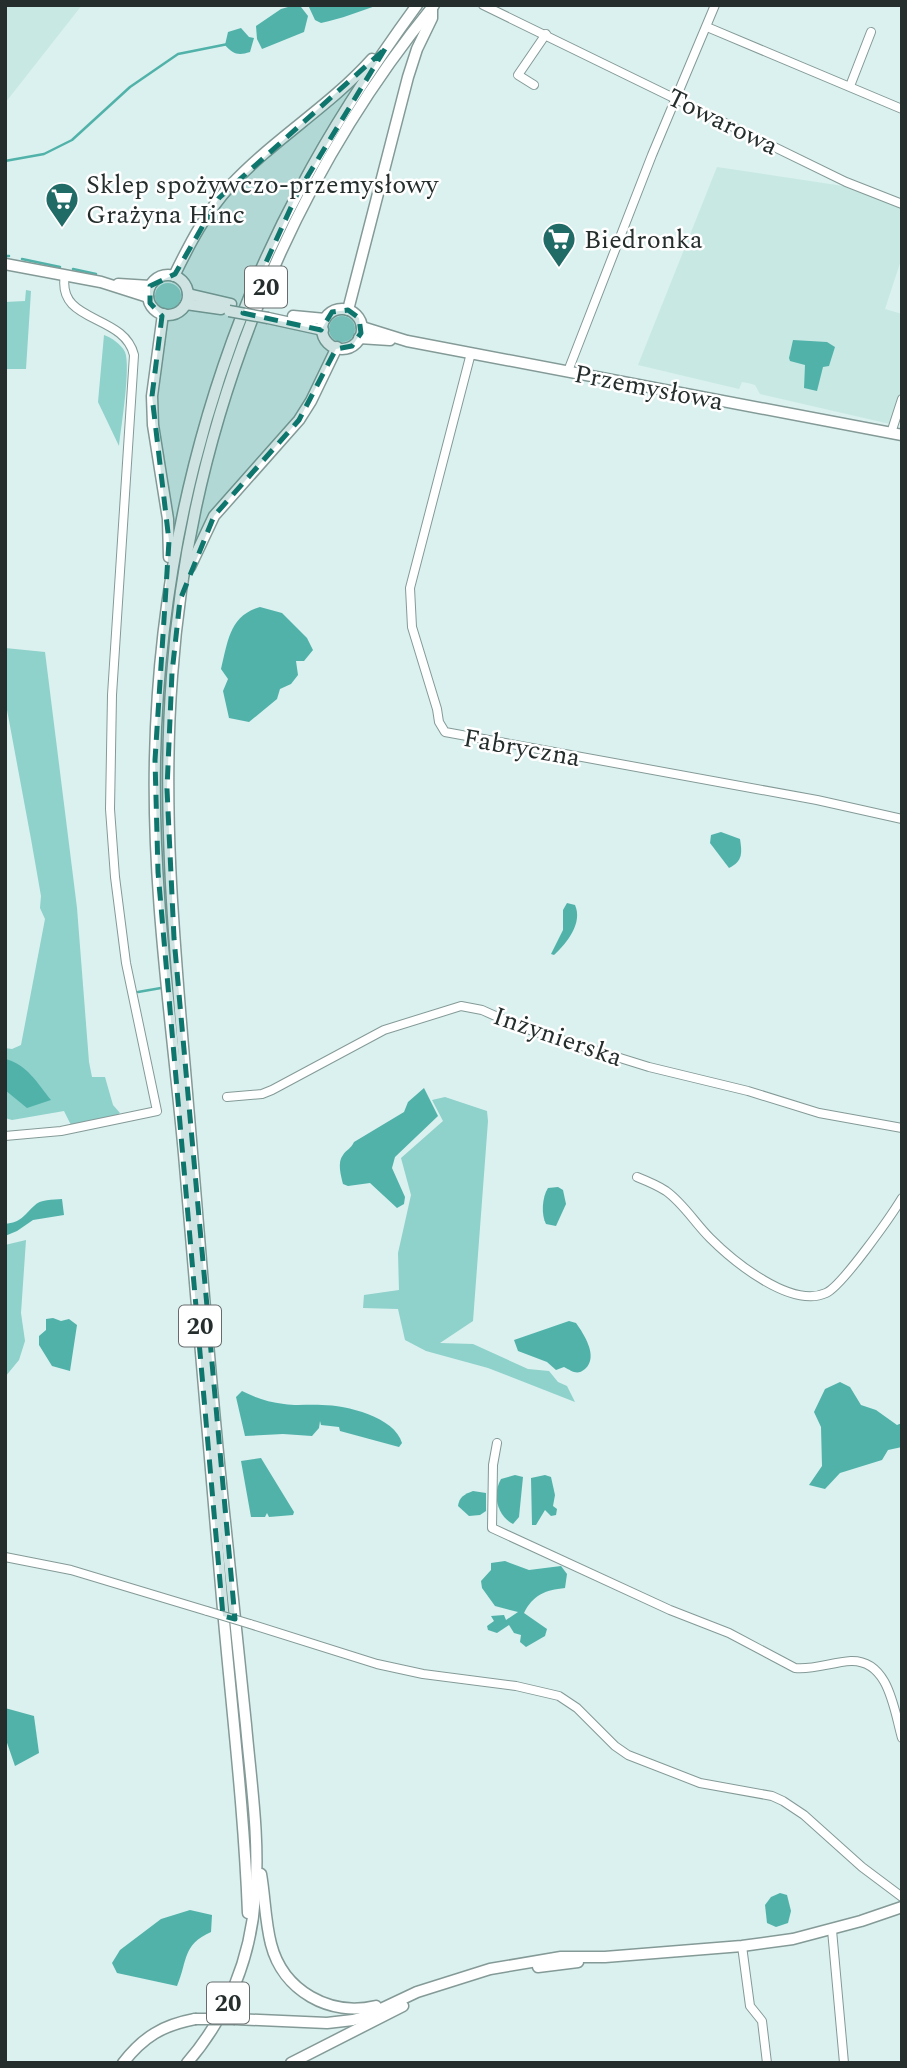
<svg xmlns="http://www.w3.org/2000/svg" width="907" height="2068" font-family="Spectral,serif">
<rect width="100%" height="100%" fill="#daf1ef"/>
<!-- built -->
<g fill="#c8e8e4">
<polygon points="5,5 82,5 5,103"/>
<polygon points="717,167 843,186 902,208 902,257 885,309 902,314 902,387 890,424 760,394 755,385 748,383 742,382 739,389 638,365"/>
</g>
<!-- green -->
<g fill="#8fd1cb">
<circle cx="168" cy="296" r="13"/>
<polygon points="26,290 31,291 26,369 5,369 5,302 25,301"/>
<circle cx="342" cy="329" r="13"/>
<path d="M104,335c8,3 17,9 21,17 6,15 -4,75 -6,94l-21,-44z"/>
<polygon points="5,648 45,652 77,908 89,1062 92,1077 105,1077 113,1105 120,1113 113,1117 71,1125 64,1111 12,1120 5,1118 5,1048 12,1049 21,1045 45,919 40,908 41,896 31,839 5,699"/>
<polygon points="445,1097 487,1111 488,1121 473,1321 440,1343 473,1344 528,1369 549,1371 558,1382 567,1386 575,1402 488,1368 426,1351 405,1340 398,1309 363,1308 364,1295 399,1290 398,1253 411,1195 401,1158 443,1121 432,1100"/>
<polygon points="26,1240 21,1313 25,1341 19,1360 5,1377 5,1245"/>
</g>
<!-- water -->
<g fill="#51b2aa">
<polygon points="295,5 301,7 308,16 304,32 262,49 257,39 256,26 281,9"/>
<path d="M308,5h71c-19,6 -38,14 -58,18l-6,-3z"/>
<path d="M241,28l8,9 5,1 -4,14c-12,4 -17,2 -25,-7l3,-13z"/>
<polygon points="793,340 827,342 835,347 829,366 823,367 817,391 804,388 805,365 790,361 789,358"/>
<path d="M260,607l22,6 25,25 6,12 -9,11h-8l2,14 -7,9 -11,5 -3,10 -28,23 -20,-4 -6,-27 5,-12 -7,-10c7,-27 8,-53 39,-62z"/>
<path d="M721,832l19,7c2,14 3,22 -11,29l-19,-25 1,-8z"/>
<path d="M567,903l8,2c8,18 -8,38 -21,50l-3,-1 12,-24v-20z"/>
<path d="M5,1059c22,5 33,25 46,41l-24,8 -22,-18z"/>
<path d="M424,1088l14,28 -43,41 -3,11 13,29 -1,7 -7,4 -27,-25 -22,3 -5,-2c-2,-8 -6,-22 0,-29 3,-5 8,-6 11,-13l50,-30 4,-10z"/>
<path d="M558,1187l5,3 3,14 -10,22 -10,-2c-5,-9 -4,-27 2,-36z"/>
<path d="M62,1199l2,16 -31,5 -16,11 -12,5v-12c17,-2 18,-8 29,-18 6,-7 19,-6 28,-7z"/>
<polygon points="53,1318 61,1321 69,1319 77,1325 70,1371 52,1366 39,1345 39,1336 46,1330 46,1319"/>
<path d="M569,1321l7,2c8,11 23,34 9,46 -8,7 -13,2 -21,-2l-8,3 -9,-8 -29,-11 -4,-11z"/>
<polygon points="840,1382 850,1387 861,1405 876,1410 897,1425 902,1423 902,1447 888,1450 882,1460 840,1473 825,1489 809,1485 822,1466 821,1427 814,1412 825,1389"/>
<path d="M242,1391c14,7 26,11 42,13 13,2 25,0 38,1 24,0 73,12 80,38l-3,4 -59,-16 -1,-4 -18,-2 -1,-4 -1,7 -7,8 -29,-2 -38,2 -9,-39z"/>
<polygon points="261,1458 294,1512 293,1515 269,1517 267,1513 265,1517 251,1517 241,1461"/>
<path d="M515,1475l8,2 -4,40 -6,7c-16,-8 -21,-30 -12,-45z"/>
<polygon points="545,1475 551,1477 555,1495 553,1506 557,1509 556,1515 551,1516 545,1510 536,1525 532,1525 531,1478"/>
<path d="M473,1491l13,2v18l-6,4 -11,1 -11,-10c1,-9 7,-12 15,-15z"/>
<path d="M505,1561l24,9 32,-4 6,8 -2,14c-20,2 -32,7 -41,25l23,16 -2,7 -19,11 -6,-5 1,-7 -7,-2 -5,-8 -12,8 -9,-3 -1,-4 7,-5 -3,-5 13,-1 2,5 12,-8 -23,-6 -13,-18 -1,-7 10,-11v-7z"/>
<polygon points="5,1708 34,1716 39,1753 15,1766 5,1737"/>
<polygon points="780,1893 787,1895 791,1911 788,1923 776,1927 767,1923 765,1905 771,1897"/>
<path d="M190,1910l22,5 -1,17c-29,13 -23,28 -34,54l-60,-13 -5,-10 8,-13 41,-31z"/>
</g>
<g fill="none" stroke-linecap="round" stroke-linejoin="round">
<!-- stream -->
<g stroke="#51b2aa" stroke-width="2.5">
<polyline points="5,161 44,154 72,140 130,87 178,54 228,44"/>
<polyline points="5,256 9,256"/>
<polyline points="22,259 60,267"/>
<polyline points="73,269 96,274"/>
<polyline points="138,992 161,988"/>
</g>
<defs>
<g id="minor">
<polyline points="483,5 846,182 902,204"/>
<polyline points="707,27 902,109"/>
<polyline points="534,85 518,75 546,34"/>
<polyline points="850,86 871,32"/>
<polyline points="471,353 410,588 412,627 437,709 439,722 445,732 817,800 902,819"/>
<polyline points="568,371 652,155 715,5"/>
<polyline points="891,433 902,399"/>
<polyline points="227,1097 262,1094 272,1090 384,1030 461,1006 482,1010 520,1027 649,1067 748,1091 819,1113 902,1128"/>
<path d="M5,1136l56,-5 96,-20 -31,-148 -11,-86 -5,-68 2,-114 22,-340c-10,-42 -78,-31 -69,-80"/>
<path d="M637,1177c10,4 20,8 29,14 17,12 29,32 44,47 23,23 81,71 116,55 16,-7 65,-77 76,-95"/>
<path d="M497,1443l-4,22 -1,63 178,82 59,23 66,35c19,2 37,-6 56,-7 38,-1 43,49 51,77"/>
<polyline points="5,1557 71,1570 207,1611"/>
<polyline points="250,1624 377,1664 423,1674 516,1686 559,1696 577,1708 615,1746 628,1755 700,1783 772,1796 783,1801 804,1815 862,1867 902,1897"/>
<polyline points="832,1930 844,2063"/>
<polyline points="742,1946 750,2006 762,2021 767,2063"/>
</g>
<g id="major">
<polyline points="5,264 101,282 148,297"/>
<circle cx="168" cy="295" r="20"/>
<path d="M174,276c16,-33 32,-64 57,-91 43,-46 99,-79 141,-126"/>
<polyline points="118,284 150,286"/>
<polyline points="188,294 231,304"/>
<polyline points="186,304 221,309"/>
<circle cx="342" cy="329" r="20"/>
<polyline points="348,310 408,77 417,49 432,18 432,10"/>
<polyline points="163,314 152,396 153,425 168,519 169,557"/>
<polyline points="293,316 325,319"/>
<polyline points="268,318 323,330"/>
<polyline points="362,327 407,341 902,435"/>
<polyline points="359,338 390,340"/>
<polyline points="190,567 214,516 299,420 311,401 337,347"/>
<path d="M261,1874c4,23 4,47 10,70 12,47 59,73 105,62"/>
<path d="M248,1913c-4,-105 -17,-210 -26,-315 -13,-148 -25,-296 -38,-444 -12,-131 -32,-263 -29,-395 4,-197 52,-396 145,-570 34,-65 74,-125 117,-184"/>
<polyline points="538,1967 578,1962"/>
<polyline points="235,2019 327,2023 353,2020 364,2017 417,1992 490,1969 561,1957 605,1957 742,1946 793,1939 861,1921 902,1907"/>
<path d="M123,2063c20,-26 40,-38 72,-44"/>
<path d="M187,2063c40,-46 64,-105 68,-166 5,-57 -4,-115 -9,-172 -7,-67 -14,-135 -21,-203 -15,-139 -25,-278 -37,-417 -12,-143 -27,-286 -16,-429 17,-241 109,-484 262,-671"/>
<polyline points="291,2063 403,2006"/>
</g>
</defs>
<!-- minor casing -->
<use href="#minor" stroke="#849a97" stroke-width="10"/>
<!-- major casing -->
<use href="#major" stroke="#849a97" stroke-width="13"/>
<!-- minor -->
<use href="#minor" stroke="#fff" stroke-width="8"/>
<!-- major -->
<use href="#major" stroke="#fff" stroke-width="10"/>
<defs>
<polyline id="minor-bridge" points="207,1611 250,1624"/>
<g id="major-bridge">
<polyline points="229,311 268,318"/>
<polyline points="195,2019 235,2019"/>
</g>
</defs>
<!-- minor-bridge casing -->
<use href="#minor-bridge" stroke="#849a97" stroke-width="10" stroke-linecap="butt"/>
<!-- major-bridge casing -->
<use href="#major-bridge" stroke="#849a97" stroke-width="13" stroke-linecap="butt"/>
<!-- minor-bridge -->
<use href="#minor-bridge" stroke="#fff" stroke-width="8"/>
<!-- major-bridge -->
<use href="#major-bridge" stroke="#fff" stroke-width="10"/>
</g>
<!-- marked area -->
<path fill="#0f766e" fill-opacity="0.2" stroke="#0f766e" stroke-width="5" stroke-dasharray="14 9" stroke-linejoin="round" d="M385,49l-87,143 -55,121 78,17 11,-18 16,-2 11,8 2,15 -9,13 -16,3 -37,71 -85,96 -34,84 -8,73 -5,116 7,149 61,681 -12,-3 -65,-744 -3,-112 14,-219 -17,-145 10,-80 -12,-13v-17l25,-12 44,-76z"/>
<!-- icons -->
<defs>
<symbol id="supermarket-pin" viewBox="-11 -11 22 30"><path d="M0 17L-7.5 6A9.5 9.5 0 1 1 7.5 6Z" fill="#206b66" stroke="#fff"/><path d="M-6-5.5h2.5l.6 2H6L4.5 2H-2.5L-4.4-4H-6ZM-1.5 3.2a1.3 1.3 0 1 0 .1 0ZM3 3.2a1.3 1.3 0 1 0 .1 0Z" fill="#fff"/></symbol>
</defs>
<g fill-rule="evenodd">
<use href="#supermarket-pin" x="43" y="180" width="38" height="52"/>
<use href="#supermarket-pin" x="540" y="220" width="38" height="52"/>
</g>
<g text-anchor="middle" stroke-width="5" stroke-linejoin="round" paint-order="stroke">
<!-- shield labels -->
<g fill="#fff" stroke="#666c6c" stroke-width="2">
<rect x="245" y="266.5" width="42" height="41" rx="5"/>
<rect x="179" y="1305.5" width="42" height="41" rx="5"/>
<rect x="207" y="1982.5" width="42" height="41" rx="5"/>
</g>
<g font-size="24" font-weight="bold" fill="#252d2d">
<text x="266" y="295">20</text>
<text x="200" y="1334">20</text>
<text x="228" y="2011">20</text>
</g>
<!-- street labels -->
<g font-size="26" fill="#252d2d" stroke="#fff">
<text transform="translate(723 121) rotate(26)" y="9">Towarowa</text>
<text transform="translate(649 387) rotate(11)" y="9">Przemysłowa</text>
<text transform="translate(522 747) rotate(10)" y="9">Fabryczna</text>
<text transform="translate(558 1036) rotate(19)" y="9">Inżynierska</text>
</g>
<!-- poi labels -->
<g font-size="26" fill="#252d2d" stroke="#fff" text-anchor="start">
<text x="86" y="193">Sklep spożywczo-przemysłowy<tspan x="86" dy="30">Grażyna Hinc</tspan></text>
<text x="584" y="248">Biedronka</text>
</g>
</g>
<!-- border -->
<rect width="907" height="2068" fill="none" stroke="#252d2d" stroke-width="14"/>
</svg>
